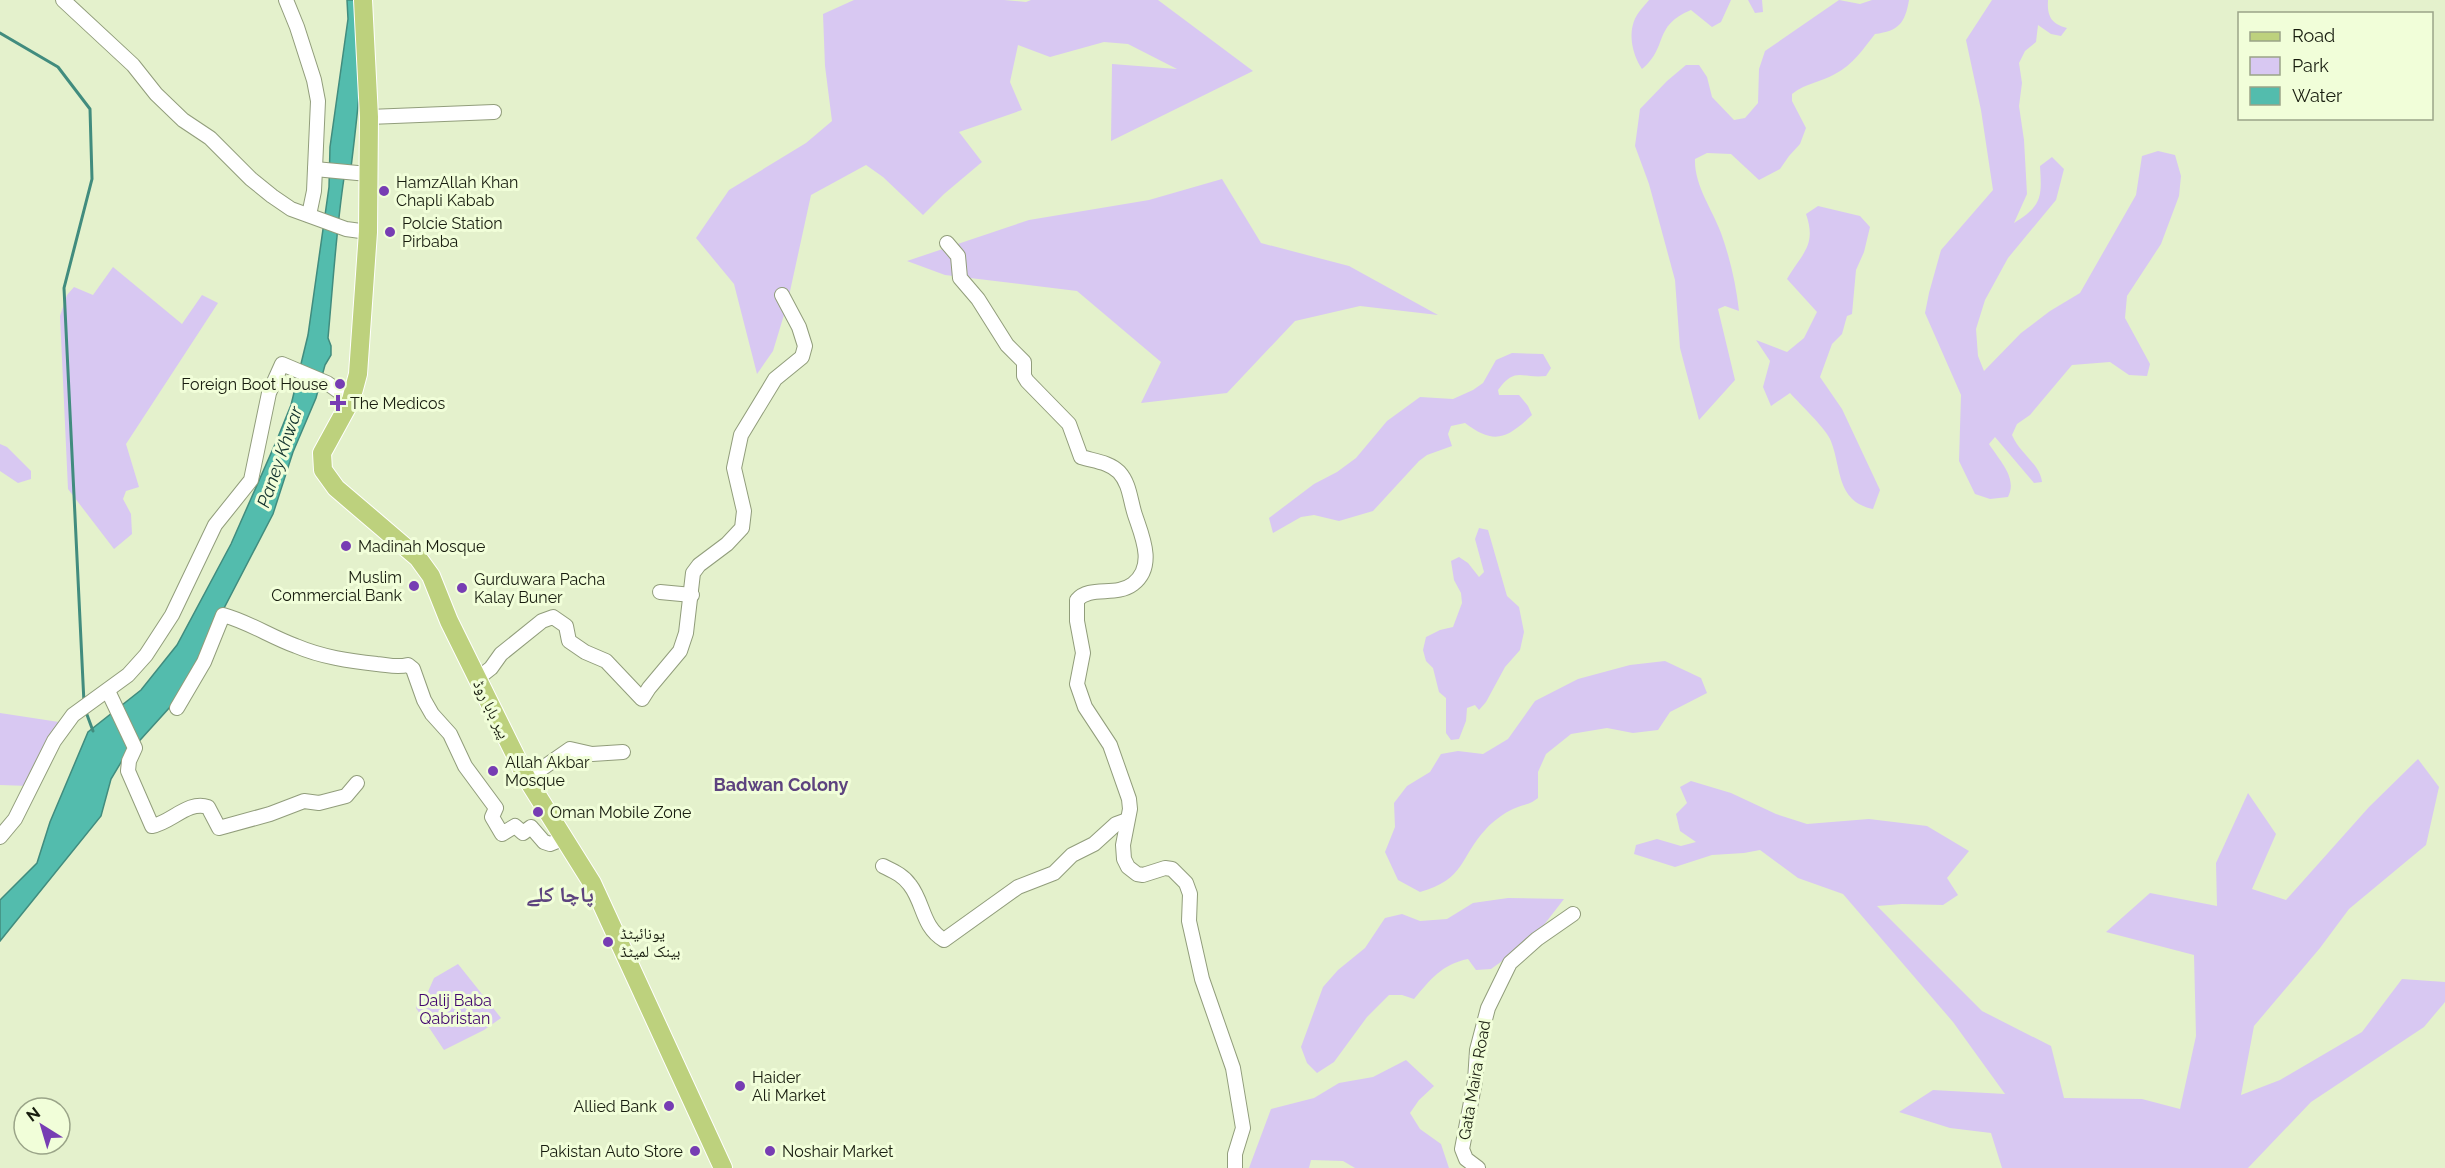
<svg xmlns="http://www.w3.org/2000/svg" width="2445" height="1168" font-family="Raleway,'Noto Naskh Arabic',sans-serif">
<rect width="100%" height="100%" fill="#e4f1cc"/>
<!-- green -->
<g fill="#d8c8f2">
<polygon points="854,0 1004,0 1026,2 1031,0 1158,0 1253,71 1111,141 1112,64 1177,69 1128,44 1104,42 1050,57 1018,45 1010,82 1022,110 959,132 982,162 944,194 923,215 883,177 866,165 811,195 787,305 773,351 757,374 734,284 696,238 729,190 806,143 832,121 825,66 823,14"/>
<path d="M1649,0h82l-10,22 -9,5 -21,-17c-39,16 -22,37 -49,59 -10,-15 -15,-38 -5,-54 3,-5 8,-10 12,-15z"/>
<polygon points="1748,0 1762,0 1763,12 1755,13"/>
<path d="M1839,0l21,4 12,-4h37c-4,23 -10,31 -34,34 -12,15 -22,31 -40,40 -14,8 -29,9 -43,20v7l14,27 -6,16 -11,12 -9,13 -21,11 -28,-26 -24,-1 -12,6c-1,26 17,50 26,74 9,25 15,51 18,78l-14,-5 -7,3 17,71 -36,40 -19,-72 -5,-68 -26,-96 -14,-38 5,-37 27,-28 19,-16h13l8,12 5,20 22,23 11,-2 13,-15 1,-34 6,-18z"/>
<path d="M1992,0h56c-1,16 3,24 19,28l-6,8 -10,-2 -13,-9 -2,17 -11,9 -6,12 3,20 -3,23 5,34 3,54 -13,29c28,-18 28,-25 26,-57l12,-9 12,12 -8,31 -48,58 -23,42 -9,29 2,27 6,15 37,-38 29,-22 30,-18 56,-98 6,-39 16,-5 17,4 6,21 -2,20 -18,48 -34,52 -2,22 25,46 -3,12 -18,-1 -19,-13 -38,3 -42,50 -13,9 -5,11c8,19 28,29 30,47l-8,1 -39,-46 -6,7c10,16 29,34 19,53l-18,2 -15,-5 -16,-33 2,-66 -36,-82 4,-20 12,-43 52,-60 -12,-80 -15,-70z"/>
<polygon points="1222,179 1261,243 1349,266 1438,315 1360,306 1295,321 1227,393 1141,403 1161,362 1077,291 945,275 907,261 1029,220 1149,200"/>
<path d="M1818,206l42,10 10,11 -6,25 -8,18 -4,44 -5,2 -5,18 -10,10 -12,33 22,32 38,81 -7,19c-38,-8 -31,-43 -43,-70 -6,-12 -30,-35 -40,-46l-19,13 -8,-19 7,-26 -14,-21 31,12 17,-14 13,-26 -30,-33c15,-26 30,-33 19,-65z"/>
<polygon points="113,267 182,324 202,295 218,303 126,444 139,487 126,491 123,499 131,514 132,534 114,549 68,489 60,316 67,295 74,287 93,295"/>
<path d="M1512,353l31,1 8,14 -5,8c-25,3 -30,-10 -48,14l1,5h20l9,11 4,9c-25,24 -38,30 -67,8l-14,3 -3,8 4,12 -25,9 -8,6 -46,50 -34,10 -25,-6 -13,2 -28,16 -4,-15 45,-34 23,-12 19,-14 31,-37 33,-24 33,2 20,-9 10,-7 13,-23z"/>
<polygon points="0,444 7,447 31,471 31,479 18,483 0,471"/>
<polygon points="1479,528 1488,530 1507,596 1519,607 1524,632 1520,650 1505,667 1486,702 1479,710 1475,705 1467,708 1466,721 1459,739 1451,740 1446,733 1446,698 1439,692 1433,668 1426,661 1423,650 1426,637 1440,630 1453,627 1462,603 1461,593 1454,580 1451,561 1459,557 1468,563 1479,577 1484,572 1475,539"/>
<path d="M1665,661l36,17 6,15 -37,19 -12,18 -25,3 -26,-5 -36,6 -25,20 -8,18v26c-10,8 -15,6 -25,11 -9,4 -21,13 -27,20 -27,29 -20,50 -66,63l-22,-12 -13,-28 10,-25 -1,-24 13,-17 23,-14 11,-18 17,-3 25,3 25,-15 27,-38 43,-22 52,-14z"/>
<polygon points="0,713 59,722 29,786 0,785"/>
<polygon points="2418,759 2439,787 2426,845 2349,909 2320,948 2254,1026 2241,1095 2280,1080 2362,1032 2402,979 2445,982 2445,1002 2424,1027 2311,1102 2248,1168 2002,1168 1991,1133 1950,1128 1899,1112 1933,1090 2005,1094 1953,1022 1843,894 1798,878 1760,850 1744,853 1712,855 1675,867 1634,854 1636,845 1657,839 1681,846 1696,842 1680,831 1676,814 1687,803 1680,787 1691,781 1731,793 1776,814 1807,824 1869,819 1927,826 1969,851 1947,878 1958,895 1943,905 1902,904 1877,906 1982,1011 2051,1046 2064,1098 2142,1099 2180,1109 2196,1036 2194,955 2106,932 2150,893 2217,906 2216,863 2248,793 2276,834 2252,889 2286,900 2369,807"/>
<path d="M1508,898l56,1 -31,40 -42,30 -15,1 -8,-11c-26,5 -38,21 -54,40l-12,-4h-13l-22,22 -33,45 -17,11 -10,-10 -6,-16 22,-60 15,-17 27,-22 20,-30 17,-4 18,7 27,-2 26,-16z"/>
<polygon points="458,964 501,1018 484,1030 444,1050 416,1008 418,1002 427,994 434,978"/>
<polygon points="1406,1060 1434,1086 1419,1100 1410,1113 1420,1129 1441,1144 1449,1168 1355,1168 1343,1161 1311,1160 1309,1168 1249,1168 1271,1109 1314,1098 1339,1083 1373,1077"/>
</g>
<!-- water -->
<path fill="#53bcad" stroke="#418c7e" stroke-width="1.5" d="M347,0h14c4,58 -4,118 -11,176l-6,2c-8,53 -11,106 -16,160l3,8v9l-6,10 -9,33 -23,54 -20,62 -78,150 -25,43 -47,52 -12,20 -10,37 -101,125v-41l37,-37 13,-41 38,-90 53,-42 36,-45 54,-101 45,-102 15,-37 17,-70 21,-148 1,-40 18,-128z"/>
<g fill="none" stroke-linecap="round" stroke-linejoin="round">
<!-- stream -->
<g stroke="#418c7e" stroke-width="3">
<polyline points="0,33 58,67 90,109 92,179 64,288 84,703"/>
<polyline points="86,712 93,731"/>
</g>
<defs>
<g id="minor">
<polyline points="63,0 133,65 156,94 183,120 210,138 251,179 272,196 291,209 346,229 368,232"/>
<polyline points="286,0 297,27 314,80 318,101 314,191 309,215"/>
<polyline points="369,117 494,112"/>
<polyline points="315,169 368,174"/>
<path d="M947,243l11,13 2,22 18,21 29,46 17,17v14l3,5 42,43 12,33c13,4 28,5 38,15 11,12 11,28 16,43 7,21 21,51 -2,69 -17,13 -43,1 -56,16v21l6,32 -6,31 8,23 25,38 19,54 1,10 -7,36 1,14 4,8 9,7 6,1 22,-7 7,1 14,14 4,11 -1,27 13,58 31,89 10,60 -8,26v14"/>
<polyline points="660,592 692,595"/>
<polyline points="477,679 491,668 501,654 542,621 553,617 566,626 569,641 585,652 606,661 642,699 649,688 680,651 686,633 693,573 699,565 727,544 742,528 744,511 734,468 741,435 775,379 802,357 805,346 799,327 782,295"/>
<path d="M108,691l27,57 -6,13 -1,10 24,55c19,-3 36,-26 56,-19l11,21 51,-14 34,-13 15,2 27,-7 11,-13"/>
<path d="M177,708l27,-46 19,-47c26,7 48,22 73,31 26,11 53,15 81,18 12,1 19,4 31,1l5,4 11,31 8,14 18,20 15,32 31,42 -4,9 10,17 13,-8 8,7 8,-6 13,15 6,2 15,-6"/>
<polyline points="527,779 570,749 592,754 623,752"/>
<polyline points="0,837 15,819 54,741 73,715 128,675 146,655 172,615 215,525 251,480 269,393 282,364 327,383 351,400"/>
<path d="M883,866c10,5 20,9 27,19 14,18 12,42 34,55l74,-53 36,-14 18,-18 22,-11 22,-20 11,-4"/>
<polyline points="1478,1168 1466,1159 1462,1149 1475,1081 1477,1050 1488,1008 1510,963 1537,939 1573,914"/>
</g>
<polyline id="major" points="363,0 369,117 368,232 358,374 351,400 322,453 323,470 336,488 418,558 431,576 449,621 527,779 592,883 723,1168"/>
</defs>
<!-- minor casing -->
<use href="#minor" stroke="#919d7b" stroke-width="16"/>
<!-- major casing -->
<use href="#major" stroke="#fff" stroke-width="20"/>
<!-- minor -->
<use href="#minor" stroke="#fff" stroke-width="14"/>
<!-- major -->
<use href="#major" stroke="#bdd17d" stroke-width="18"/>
</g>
<!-- markers -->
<g fill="#773db3" stroke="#f1fed9" stroke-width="2">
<circle cx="384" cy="191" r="6"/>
<circle cx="390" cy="232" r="6"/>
<circle cx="340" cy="384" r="6"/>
<path d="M335 394h6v6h6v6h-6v6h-6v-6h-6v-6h6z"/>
<circle cx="346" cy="546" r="6"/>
<circle cx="414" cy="586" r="6"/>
<circle cx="462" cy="588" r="6"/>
<circle cx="493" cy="771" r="6"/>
<circle cx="538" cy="812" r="6"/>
<circle cx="608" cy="942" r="6"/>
<circle cx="740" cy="1086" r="6"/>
<circle cx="669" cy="1106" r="6"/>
<circle cx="695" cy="1151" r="6"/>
<circle cx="770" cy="1151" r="6"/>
</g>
<g text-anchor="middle" stroke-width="6" stroke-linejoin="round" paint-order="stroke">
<!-- poi labels -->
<g font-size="16" fill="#181d0f" stroke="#f1fed9" text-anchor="start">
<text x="396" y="188">HamzAllah Khan<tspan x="396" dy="18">Chapli Kabab</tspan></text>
<text x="402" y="229">Polcie Station<tspan x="402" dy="18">Pirbaba</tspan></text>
<text x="328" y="390" text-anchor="end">Foreign Boot House</text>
<text x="350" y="409">The Medicos</text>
<text x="358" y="552">Madinah Mosque</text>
<text x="402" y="583" text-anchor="end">Muslim<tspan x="402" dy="18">Commercial Bank</tspan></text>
<text x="474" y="585">Gurduwara Pacha<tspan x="474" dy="18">Kalay Buner</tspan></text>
<text x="505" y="768">Allah Akbar<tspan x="505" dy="18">Mosque</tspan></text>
<text x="550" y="818">Oman Mobile Zone</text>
<text x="620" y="939">یونائیٹڈ<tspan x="620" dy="18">بینک لمیٹڈ</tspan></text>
<text x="752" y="1083">Haider<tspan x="752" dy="18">Ali Market</tspan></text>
<text x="657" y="1112" text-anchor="end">Allied Bank</text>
<text x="683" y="1157" text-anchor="end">Pakistan Auto Store</text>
<text x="782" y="1157">Noshair Market</text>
</g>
<!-- street labels -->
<g font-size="16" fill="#181d0f" stroke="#f1fed9">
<text transform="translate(492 709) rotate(64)" y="6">پیر بابا روڈ</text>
<text transform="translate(1474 1080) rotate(-80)" y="6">Gata Maira Road</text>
</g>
<!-- park labels -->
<g font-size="16" fill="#42056f" stroke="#f1fed9">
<text x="455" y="1006">Dalij Baba<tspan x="455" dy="18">Qabristan</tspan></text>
</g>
<!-- water labels -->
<g font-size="18" font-style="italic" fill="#11322d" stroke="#f1fed9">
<text transform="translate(280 457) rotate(-71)" y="6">Paney Khwar</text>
</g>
<!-- neighbourhood labels -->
<g font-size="18" font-weight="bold" fill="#5d437f" stroke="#f1fed9">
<text x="781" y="791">Badwan Colony</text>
</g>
<!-- district labels -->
<g font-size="22" font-weight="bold" fill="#5d437f" stroke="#f1fed9">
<text x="560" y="902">پاچا کلے</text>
</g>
</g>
<!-- legend -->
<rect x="2238" y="12" width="195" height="108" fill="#f1fed9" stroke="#9aa488" stroke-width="1.5"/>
<rect x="2250" y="32" width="30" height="9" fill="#bdd17d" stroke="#9aa488" stroke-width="1.5"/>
<text x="2292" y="42" font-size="18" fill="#181d0f">Road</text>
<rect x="2250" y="57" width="30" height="18" fill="#d8c8f2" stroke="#9aa488" stroke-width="1.5"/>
<text x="2292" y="72" font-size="18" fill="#181d0f">Park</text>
<rect x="2250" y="87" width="30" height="18" fill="#53bcad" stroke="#9aa488" stroke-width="1.5"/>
<text x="2292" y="102" font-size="18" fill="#181d0f">Water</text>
<!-- north arrow -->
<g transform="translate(42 1126) rotate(323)"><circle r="28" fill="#f1fed9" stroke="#9aa488" stroke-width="1.5"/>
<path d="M0-4.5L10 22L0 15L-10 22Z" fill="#773db3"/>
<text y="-9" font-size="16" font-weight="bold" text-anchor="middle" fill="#181d0f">N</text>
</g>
</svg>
